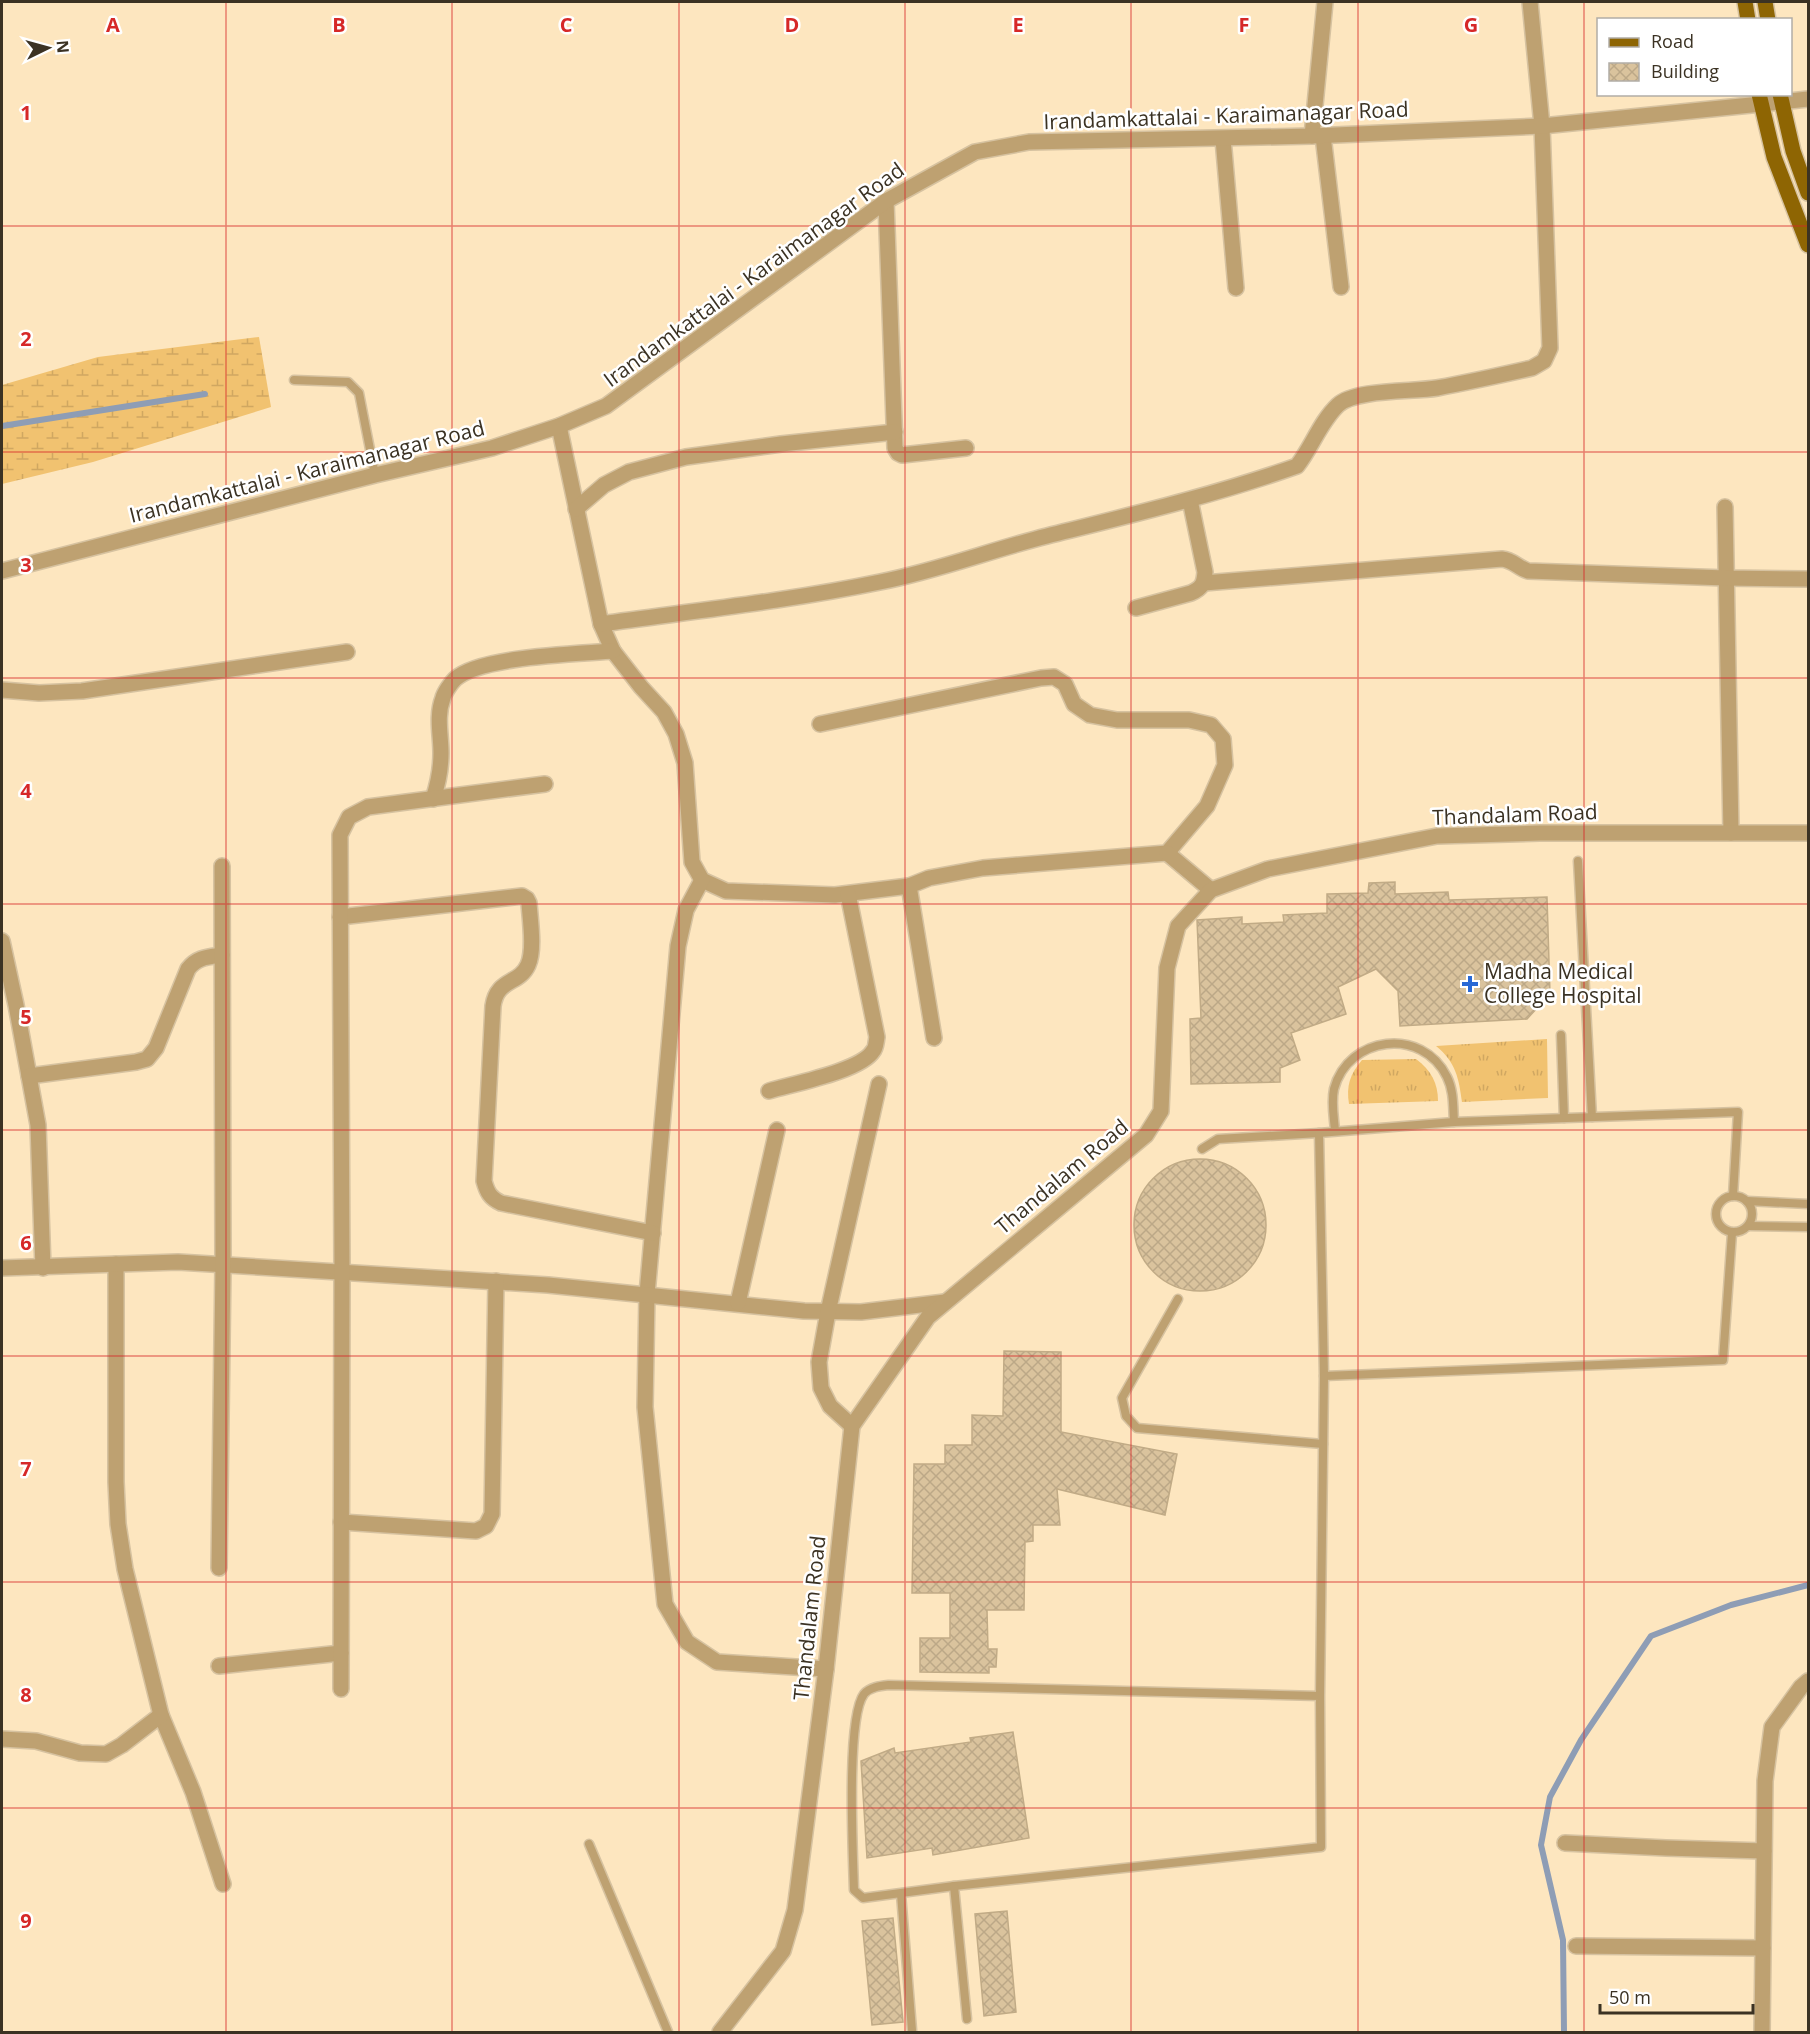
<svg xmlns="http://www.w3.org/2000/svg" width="1810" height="2034" font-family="'Open Sans',sans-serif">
<defs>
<pattern id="grass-tufts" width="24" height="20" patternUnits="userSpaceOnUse" patternTransform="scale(1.5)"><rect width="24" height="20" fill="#f1c270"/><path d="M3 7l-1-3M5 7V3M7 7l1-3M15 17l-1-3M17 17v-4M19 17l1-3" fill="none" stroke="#d0a761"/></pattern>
<pattern id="wetland-marsh" width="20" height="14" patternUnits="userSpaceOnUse" patternTransform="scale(1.5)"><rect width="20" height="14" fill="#f1c270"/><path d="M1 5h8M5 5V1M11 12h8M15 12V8" fill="none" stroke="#d0a761"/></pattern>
<pattern id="building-cross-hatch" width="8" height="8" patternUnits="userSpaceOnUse" patternTransform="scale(1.5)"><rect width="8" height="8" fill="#dac39d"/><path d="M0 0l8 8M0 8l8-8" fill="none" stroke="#bca887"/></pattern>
</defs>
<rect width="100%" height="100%" fill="#fde6bf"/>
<!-- grass -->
<g fill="url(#grass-tufts)">
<path d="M1547,1039l1,59 -86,4c-3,-23 -6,-40 -26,-56z"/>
<path d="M1416,1059c15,11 22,24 22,42l-89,3c-3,-18 1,-30 13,-44z"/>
</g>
<!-- wetland -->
<polygon fill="url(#wetland-marsh)" points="259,337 271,407 93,462 2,484 2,385 98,357"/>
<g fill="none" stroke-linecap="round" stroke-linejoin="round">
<!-- stream -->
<g stroke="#8e9db5" stroke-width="6">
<polyline points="2,426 205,394"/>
<polyline points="1564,2032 1563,1940 1541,1845 1550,1797 1581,1740 1651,1636 1731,1605 1808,1585"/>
</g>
</g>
<!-- building -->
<g fill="url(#building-cross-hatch)" stroke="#c1ab86" stroke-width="1.5">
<polygon points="1395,882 1395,894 1448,892 1449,900 1547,897 1550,994 1527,1019 1400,1026 1398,991 1376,969 1338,987 1346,1014 1291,1033 1300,1060 1280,1068 1280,1082 1191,1084 1190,1019 1201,1018 1197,920 1242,917 1242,924 1284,922 1283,915 1327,913 1327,894 1368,893 1369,883"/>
<circle cx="1200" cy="1225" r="66"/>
<polygon points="1004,1351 1061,1352 1061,1432 1177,1454 1165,1515 1057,1489 1060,1525 1033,1525 1033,1541 1025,1542 1024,1610 987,1610 988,1649 997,1649 996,1667 989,1667 989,1673 920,1672 920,1638 950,1638 950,1593 912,1593 914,1464 945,1464 945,1445 972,1445 972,1415 1003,1416"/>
<polygon points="1013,1732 1029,1838 933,1855 932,1848 867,1858 861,1761 894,1748 895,1753 971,1742 970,1738"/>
<polygon points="1007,1911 1016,2012 984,2016 975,1914"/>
<polygon points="893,1918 903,2022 872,2025 862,1921"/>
</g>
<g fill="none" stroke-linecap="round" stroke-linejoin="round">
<defs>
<g id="service">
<polyline points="294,380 348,382 359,393 375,475"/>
<polyline points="1578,861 1592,1117"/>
<polyline points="1561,1035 1564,1118"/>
<path d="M1335,1131c-1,-14 -4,-28 -1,-42 14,-53 88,-63 113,-12 7,14 6,30 7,45"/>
<polyline points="1202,1149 1218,1139 1319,1133"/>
<circle cx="1734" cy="1214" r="18"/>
<polyline points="1747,1201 1808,1204"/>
<polyline points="1749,1226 1808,1227"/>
<polyline points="1732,1233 1723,1360 1324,1376 1319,1133 1454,1122 1738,1112 1733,1196"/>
<polyline points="1178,1299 1122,1398 1126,1416 1137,1428 1323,1444"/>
<path d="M1320,1696l1,151 -367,39 -91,12 -9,-8c-1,-36 -8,-172 10,-196 6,-7 16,-8 25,-9l431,11 4,-320"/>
<polyline points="589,1844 668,2032"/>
<polyline points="954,1886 967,2019"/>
<polyline points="901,1894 912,2030"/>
</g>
<g id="minor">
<polyline points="1761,104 1808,99"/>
<polyline points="1312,136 1325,2"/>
<polyline points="1323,136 1341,287"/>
<polyline points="1223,139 1236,288"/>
<polyline points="886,201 895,448 898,453 902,455 966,448"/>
<polyline points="559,426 601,624 613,651 641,687 664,712 676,734 685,763 692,862 702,880 726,891 835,895 909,886"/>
<polyline points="1725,507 1731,833"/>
<polyline points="576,509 604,485 629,472 686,457 781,444 895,432"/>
<path d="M1204,583l298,-24c11,1 16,9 26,12l198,7 82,1"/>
<path d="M1136,608l55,-15c11,-5 13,-9 14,-21l-15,-72"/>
<path d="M601,624c93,-13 187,-23 279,-42 57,-11 111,-32 167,-46 84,-21 168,-41 250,-70 15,-19 23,-44 41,-61 17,-16 75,-13 99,-17 32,-6 64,-13 95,-20l12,-7 6,-13 -8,-222 -12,-124"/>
<polyline points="2,690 39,693 82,691 347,652"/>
<polyline points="820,724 1041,678 1054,677 1065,684 1074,704 1090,715 1117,720 1189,720 1211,725 1223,739 1225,765 1207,806 1167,853 983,868 929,878 909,886 934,1038"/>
<path d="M433,799c5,-15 8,-30 8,-46 0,-18 -5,-37 2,-55 1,-5 8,-15 12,-19 25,-23 123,-25 158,-28"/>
<polyline points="1167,853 1211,890"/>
<polyline points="702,880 686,910 678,946 647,1294 645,1407 665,1604 687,1642 717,1662 826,1669"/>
<path d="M340,917l182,-21 5,3 2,4c1,16 6,47 -1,62 -9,20 -31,13 -35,41l-9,175c3,11 6,17 17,22l152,30"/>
<polyline points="2,941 16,1005 38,1125 43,1268"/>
<path d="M29,1076l107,-14 11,-3 9,-11 32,-79c9,-12 20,-12 34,-14"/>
<path d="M769,1091c23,-7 92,-20 104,-40 3,-3 3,-9 4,-14l-29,-143"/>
<polyline points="116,1264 116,1482 118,1524 125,1569 161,1715 193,1792 223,1884"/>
<polyline points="2,1268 178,1262 548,1285 804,1311 861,1312 945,1302"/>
<polyline points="738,1303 777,1130"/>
<polyline points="852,1426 830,1406 821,1388 819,1362 828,1312 879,1084"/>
<polyline points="341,1522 476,1531 486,1526 492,1514 496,1281"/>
<polyline points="219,1568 223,1265 222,866"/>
<polyline points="219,1666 341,1653"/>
<polyline points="341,1689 342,1272 340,835 349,817 368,807 545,784"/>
<polyline points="2,1739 36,1741 80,1753 106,1754 122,1745 161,1715"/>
<polyline points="1565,1843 1666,1848 1764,1851"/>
<polyline points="1576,1946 1763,1948"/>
<polyline points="1762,2032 1765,1781 1772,1727 1801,1687 1808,1681"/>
</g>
<g id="tertiary">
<polyline points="2,571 375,475 492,448 559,426 606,406 886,201 975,152 1029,142 1312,136 1542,126 1761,104"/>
<polyline points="720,2032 783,1951 795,1910 826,1669 852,1426 928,1317 1146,1135 1161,1111 1167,968 1178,926 1211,890 1268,869 1437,836 1540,833 1808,833"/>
</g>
<g id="primary">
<polyline points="1745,2 1748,20"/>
<polyline points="1765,2 1768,20"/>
<polyline points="1759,94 1774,157 1808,245"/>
<polyline points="1780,94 1793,151 1808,193"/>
</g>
</defs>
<!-- service casing -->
<use href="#service" stroke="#d6c2a0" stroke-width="11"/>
<!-- minor casing -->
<use href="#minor" stroke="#d6c2a0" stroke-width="18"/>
<!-- tertiary casing -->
<use href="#tertiary" stroke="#d6c2a0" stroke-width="18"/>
<!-- primary casing -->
<use href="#primary" stroke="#d6c2a0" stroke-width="18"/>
<!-- service -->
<use href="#service" stroke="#bea171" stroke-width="8"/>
<!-- minor -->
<use href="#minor" stroke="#bea171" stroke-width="15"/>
<!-- tertiary -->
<use href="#tertiary" stroke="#bea171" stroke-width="15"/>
<!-- primary -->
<use href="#primary" stroke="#8e6503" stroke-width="15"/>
</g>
<!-- grid -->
<path fill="none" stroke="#d62828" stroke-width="1.5" stroke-opacity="0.55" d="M226,2v2030M452,2v2030M679,2v2030M905,2v2030M1131,2v2030M1358,2v2030M1584,2v2030M2,226h1806M2,452h1806M2,678h1806M2,904h1806M2,1130h1806M2,1356h1806M2,1582h1806M2,1808h1806"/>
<!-- markers -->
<path fill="#2868d5" stroke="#fff" stroke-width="2" d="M1467 975h6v6h6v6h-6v6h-6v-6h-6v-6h6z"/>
<g text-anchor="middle" stroke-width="5" stroke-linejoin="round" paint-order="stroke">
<!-- street labels -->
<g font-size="21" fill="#3b3223" stroke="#fff">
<text transform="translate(1226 116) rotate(-2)" y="7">Irandamkattalai - Karaimanagar Road</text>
<text transform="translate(754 275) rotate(-36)" y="7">Irandamkattalai - Karaimanagar Road</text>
<text transform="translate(307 472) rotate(-14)" y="7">Irandamkattalai - Karaimanagar Road</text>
<text transform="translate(1515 815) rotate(-2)" y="7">Thandalam Road</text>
<text transform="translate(1062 1177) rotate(-40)" y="7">Thandalam Road</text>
<text transform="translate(810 1618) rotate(-84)" y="7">Thandalam Road</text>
</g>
<!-- poi labels -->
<g font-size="21" fill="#3b3223" stroke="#fff" text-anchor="start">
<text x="1484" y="979">Madha Medical<tspan x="1484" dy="24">College Hospital</tspan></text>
</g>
</g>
<g font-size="20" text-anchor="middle" font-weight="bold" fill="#d62828" stroke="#fff" stroke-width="5" stroke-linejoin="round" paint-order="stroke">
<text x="113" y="32">A</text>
<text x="339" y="32">B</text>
<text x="566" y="32">C</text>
<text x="792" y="32">D</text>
<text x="1018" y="32">E</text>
<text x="1244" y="32">F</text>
<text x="1471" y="32">G</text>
<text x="26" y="120">1</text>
<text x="26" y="346">2</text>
<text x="26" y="572">3</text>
<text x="26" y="798">4</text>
<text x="26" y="1024">5</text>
<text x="26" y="1250">6</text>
<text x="26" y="1476">7</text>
<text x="26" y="1702">8</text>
<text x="26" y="1928">9</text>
</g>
<!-- border -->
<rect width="1810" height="2034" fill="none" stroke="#3b3223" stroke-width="6"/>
<!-- legend -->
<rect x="1597" y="18" width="195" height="78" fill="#ffffff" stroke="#b1ada7" stroke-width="1.5"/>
<rect x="1609" y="38" width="30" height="9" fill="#8e6503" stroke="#b1ada7" stroke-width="1.5"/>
<text x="1651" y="48" font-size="18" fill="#3b3223">Road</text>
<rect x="1609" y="63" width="30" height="18" fill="url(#building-cross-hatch)" stroke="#b1ada7" stroke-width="1.5"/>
<text x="1651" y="78" font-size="18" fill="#3b3223">Building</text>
<!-- north arrow -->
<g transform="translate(48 48) rotate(85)" stroke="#ffffff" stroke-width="4.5" paint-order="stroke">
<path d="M0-4.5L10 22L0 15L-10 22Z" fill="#3b3223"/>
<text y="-9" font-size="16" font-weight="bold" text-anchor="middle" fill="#3b3223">N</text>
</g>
<!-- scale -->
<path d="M1600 2004v9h153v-9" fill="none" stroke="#3b3223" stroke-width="3"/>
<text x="1609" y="2004" font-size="18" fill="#3b3223" stroke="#ffffff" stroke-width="4.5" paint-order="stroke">50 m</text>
</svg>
